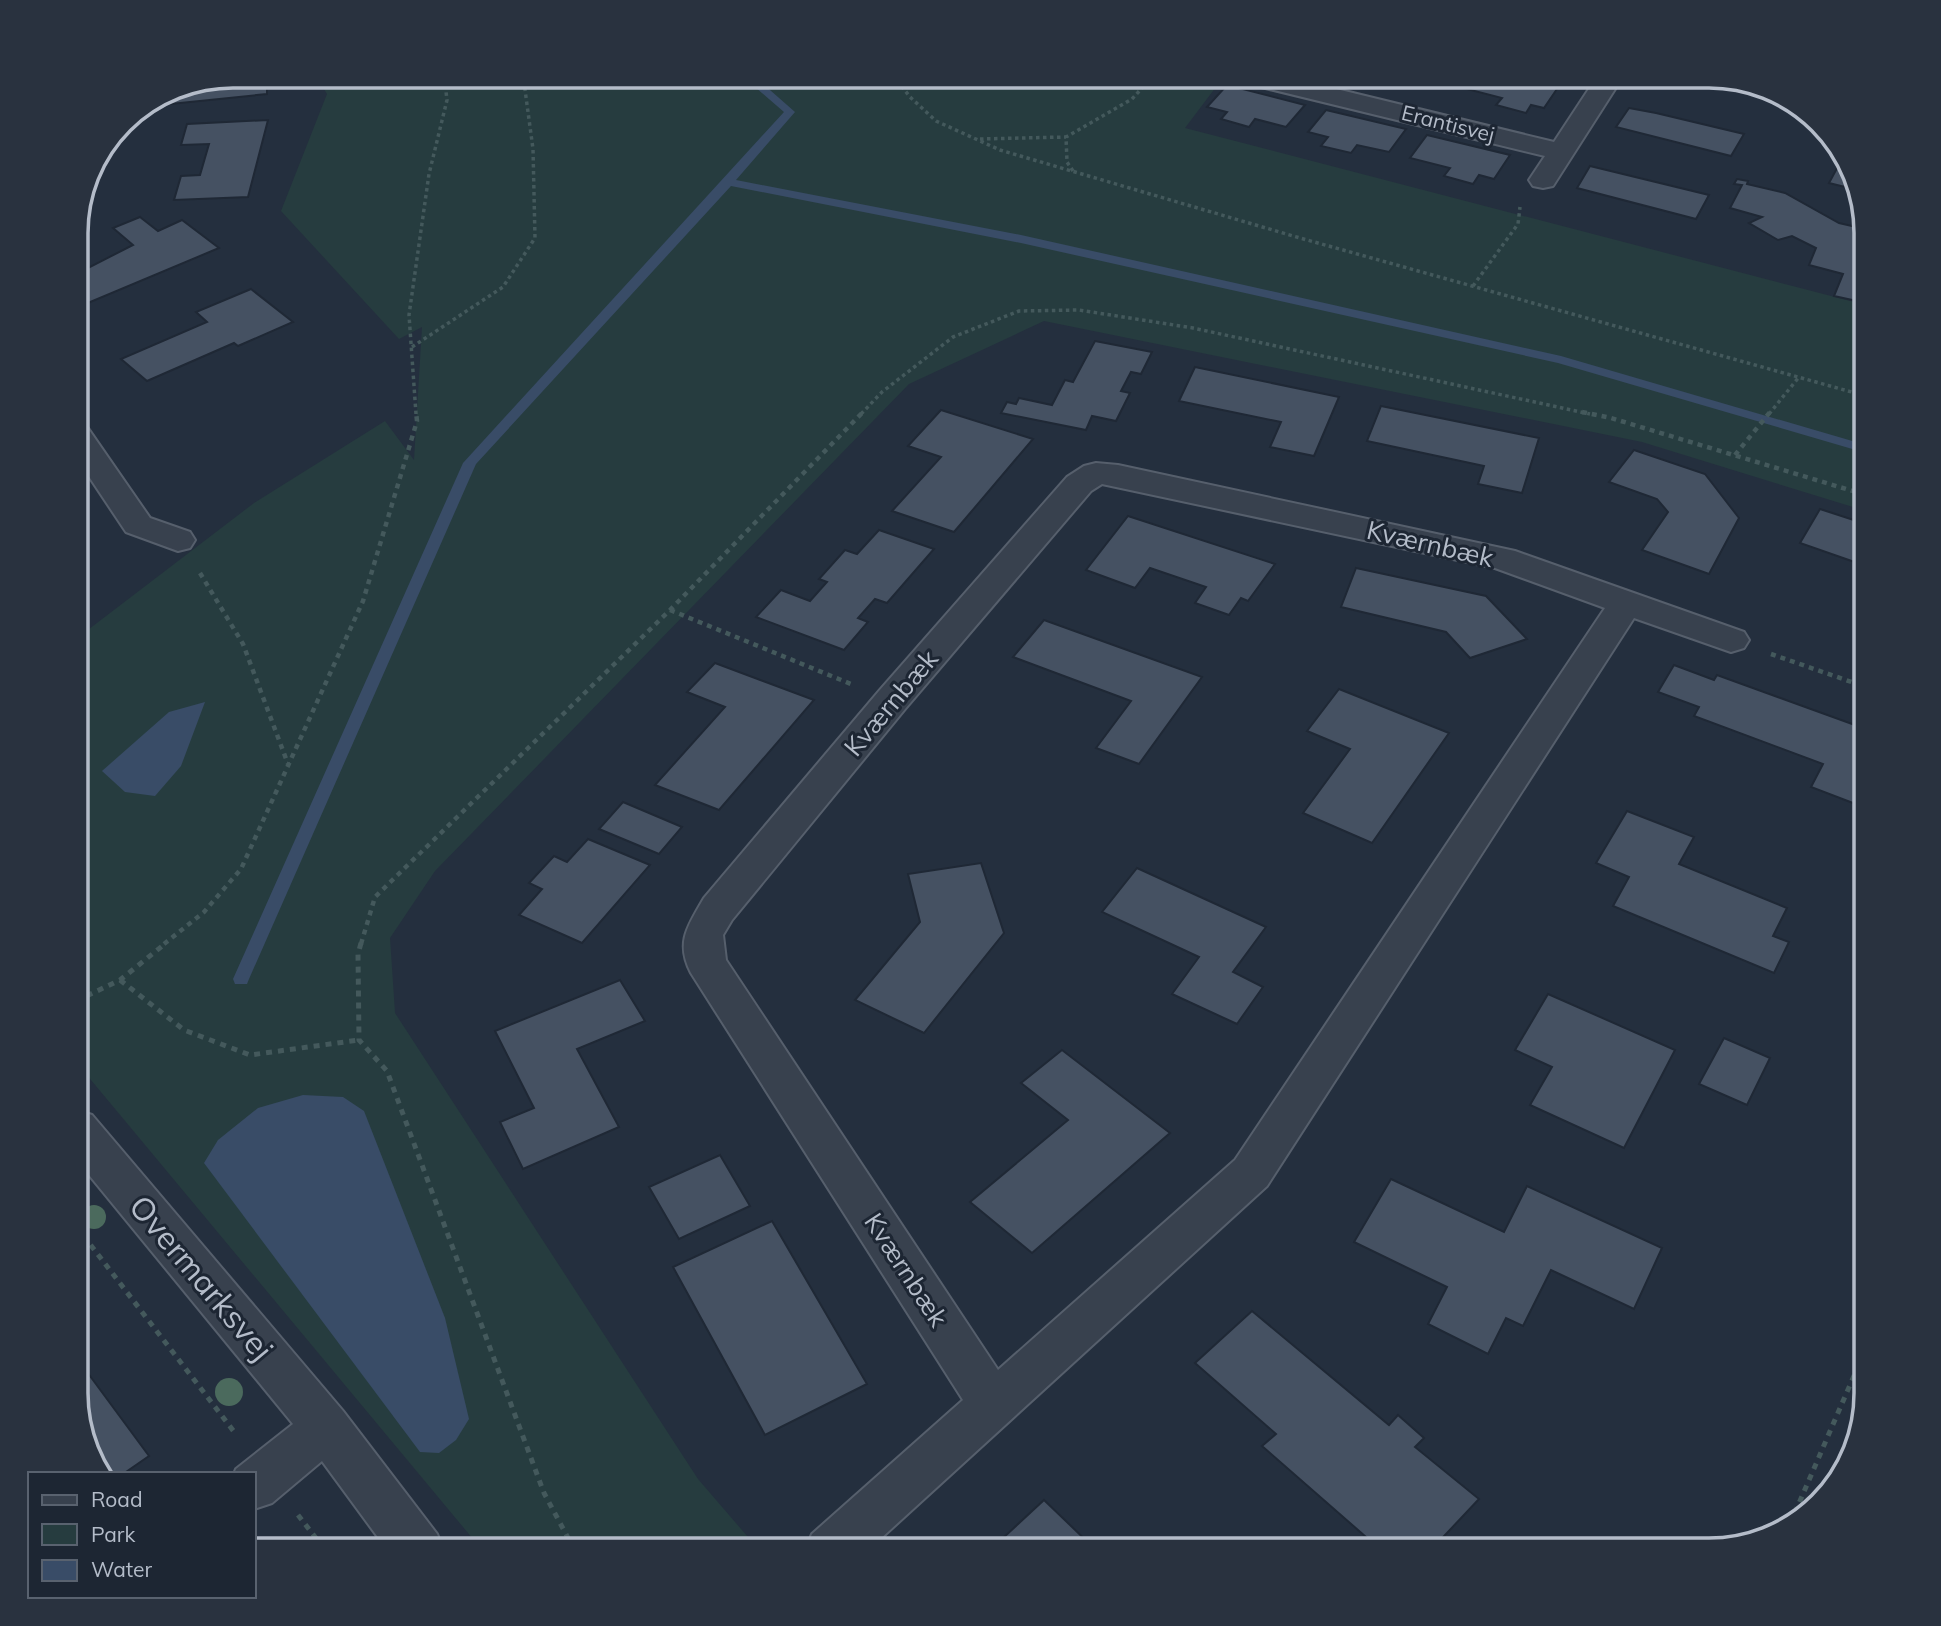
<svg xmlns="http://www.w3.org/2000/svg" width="1941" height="1626" font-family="Mulish,sans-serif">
<rect width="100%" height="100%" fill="#242f3e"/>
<!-- green -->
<polygon fill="#263c3f" points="315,75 1225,75 1185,128 1866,305 1866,511 1642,442 1044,321 909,384 435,871 390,938 395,1013 698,1479 760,1551 483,1551 76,1062 76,639 254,503 385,421 414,460 422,327 399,339 281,211 327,94"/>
<!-- water -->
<g fill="#394c67">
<polygon points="205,702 181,766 155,796 125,792 102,771 169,712"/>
<polygon points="303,1095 343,1097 364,1111 445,1318 469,1419 456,1440 439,1453 420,1452 204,1163 218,1140 258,1108"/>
</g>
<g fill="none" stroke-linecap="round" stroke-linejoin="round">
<!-- stream -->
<polygon fill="#394c67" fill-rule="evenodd" points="741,75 753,75 795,112 736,180 1021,235 1561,356 1866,445 1866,453 1558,363 1021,243 731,186 476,464 249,979 247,984 235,984 233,979 463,463 784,112"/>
</g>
<!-- building -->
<g fill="#455162" stroke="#1f2835" stroke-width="2">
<polygon points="233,75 267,75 267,94 141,107 173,87"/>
<polygon points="1379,75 1448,75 1442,83 1412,76 1406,84 1378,77"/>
<polygon points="1473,75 1512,75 1559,86 1544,108 1531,105 1526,113 1496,105 1502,98 1463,88"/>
<polygon points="1674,75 1709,75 1768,87 1774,91 1773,93 1766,91 1762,97 1677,78 1678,76"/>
<polygon points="1227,85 1305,105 1286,127 1255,119 1249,127 1221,119 1227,112 1207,107"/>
<polygon points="1629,108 1656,113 1744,134 1731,156 1616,127"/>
<polygon points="1326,110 1406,129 1389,152 1357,145 1351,153 1321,146 1328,137 1308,132"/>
<polygon points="268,120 248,197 174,200 181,176 200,175 209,144 181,145 187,124"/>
<polygon points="1427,135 1510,155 1494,179 1479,175 1473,184 1444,176 1450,168 1410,158"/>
<polygon points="1843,157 1854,172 1857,190 1829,183"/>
<polygon points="1590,166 1709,195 1696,219 1577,188"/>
<polygon points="1737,179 1748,181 1747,184 1785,193 1839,223 1865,229 1866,303 1834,296 1843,274 1809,265 1816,248 1792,236 1778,240 1749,223 1762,217 1730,208 1742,185 1734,184"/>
<polygon points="140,217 158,231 182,220 219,248 76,308 76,274 133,245 113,228"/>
<polygon points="251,289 293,322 238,346 234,343 147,381 121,359 207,322 196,312"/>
<polygon points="1095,341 1152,352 1141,374 1131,372 1121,391 1130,393 1116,421 1092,416 1086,430 1001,413 1007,402 1016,404 1019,398 1052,405 1065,380 1073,382"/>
<polygon points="1195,367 1339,397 1314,456 1270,447 1281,422 1179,401"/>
<polygon points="1381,406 1539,438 1522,493 1478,484 1484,466 1367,441"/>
<polygon points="941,410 1033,439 954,532 892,511 941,457 908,446"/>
<polygon points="1634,450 1705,474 1739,518 1709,574 1642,550 1668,512 1657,499 1609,482"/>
<polygon points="1820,509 1866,524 1866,566 1800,543"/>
<polygon points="1128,516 1275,564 1248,601 1241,598 1229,615 1195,603 1206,587 1150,568 1135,588 1086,570"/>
<polygon points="879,530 934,549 887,603 875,599 858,618 868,622 844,650 756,617 781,590 810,601 827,582 819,579 845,550 857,554"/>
<polygon points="1356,568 1486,596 1527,639 1470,658 1446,632 1341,607"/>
<polygon points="1044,620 1202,677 1139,764 1096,748 1131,701 1013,657"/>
<polygon points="715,663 814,700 719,810 655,785 725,707 687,692"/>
<polygon points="1674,665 1714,680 1717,675 1866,729 1866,808 1811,787 1823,764 1694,716 1699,707 1658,692"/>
<polygon points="1339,689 1449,733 1372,843 1303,813 1350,749 1307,731"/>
<polygon points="623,802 682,827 659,854 599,829"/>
<polygon points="1627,811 1694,837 1679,864 1787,908 1773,936 1789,942 1774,973 1613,906 1629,877 1596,863"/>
<polygon points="588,839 650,865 582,943 519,915 542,889 529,883 554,856 567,862"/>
<polygon points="981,863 1004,933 924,1033 855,1000 920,922 908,874"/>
<polygon points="1137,868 1266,927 1233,972 1263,987 1237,1024 1172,994 1199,957 1102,912"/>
<polygon points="620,980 645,1021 577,1049 619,1127 523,1169 500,1122 534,1108 495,1031"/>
<polygon points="1548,994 1675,1050 1624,1148 1530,1105 1552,1067 1515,1050"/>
<polygon points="1724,1038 1770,1058 1747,1105 1699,1084"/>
<polygon points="1062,1050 1170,1133 1032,1253 970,1202 1068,1120 1021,1083"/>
<polygon points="720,1155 750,1206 679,1239 649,1187"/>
<polygon points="1391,1179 1504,1232 1527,1186 1662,1248 1634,1309 1551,1270 1523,1326 1506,1318 1488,1354 1428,1324 1447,1287 1354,1242"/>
<polygon points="772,1221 867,1384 765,1435 673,1267"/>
<polygon points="1252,1311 1389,1425 1398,1415 1424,1438 1415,1447 1479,1499 1430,1551 1382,1551 1262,1446 1276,1434 1195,1363"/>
<polygon points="76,1357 149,1456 123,1474 100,1474 91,1463 76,1403"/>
<polygon points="1044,1500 1097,1551 989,1551"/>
</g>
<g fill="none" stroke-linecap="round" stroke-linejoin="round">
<defs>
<g id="street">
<polygon points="1242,75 1279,75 1554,142 1598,75 1624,75 1553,186 1543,188 1533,186 1529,180 1545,156 1245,83"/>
<polygon points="76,424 87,427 150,518 190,532 195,540 190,548 178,551 126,532 76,457"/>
<path d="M1096,463l22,2 397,86 229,81 5,8 -5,8 -13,4 -97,-34 -367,568 -400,365h-62l7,-17 151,-134 -272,-427c-16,-31 -3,-47 13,-75l175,-207 188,-214 17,-11zM1102,484l393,84 110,40 -370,552 -237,210 -272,-410 -3,-25 9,-15 173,-211 186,-218z"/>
<polygon points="76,1110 92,1115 343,1411 437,1534 444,1551 388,1551 322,1461 272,1503 254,1509 254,1474 234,1474 236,1469 293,1424 76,1159"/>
</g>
</defs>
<!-- street casing -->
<use href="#street" stroke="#565f6c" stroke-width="4"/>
<!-- path-far2 -->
<g stroke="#44595c" stroke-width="3.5" stroke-dasharray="3.5 3.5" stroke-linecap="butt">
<polyline points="893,75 910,97 936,121 1000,150 1300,238 1866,396"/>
<polyline points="980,139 1066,137"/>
<polyline points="1073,171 1067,162 1066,137 1132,99 1154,75"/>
<polyline points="1473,286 1518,224 1520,207"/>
<polyline points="412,347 503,287 535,238 533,149 523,75"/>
<polyline points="416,414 409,315 429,174 447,100 444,75"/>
<polyline points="861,414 882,392 953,337 1019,311 1079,310 1193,328 1590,414"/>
<polyline points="1769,414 1799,377"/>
</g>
<!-- path-far1 -->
<g stroke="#44595c" stroke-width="4.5" stroke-dasharray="5 5" stroke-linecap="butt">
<polyline points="1582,412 1611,418 1866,495"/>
<polyline points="1735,455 1770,412"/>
<polyline points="200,573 243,644 288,764"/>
<polyline points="670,610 851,684"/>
<polyline points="1771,654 1866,687"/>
<polyline points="164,944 204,912 241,869 363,601 417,421 416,412"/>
<polyline points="361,944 375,897 670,610 863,412"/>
</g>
<!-- path -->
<g stroke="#44595c" stroke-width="5" stroke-dasharray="6 6" stroke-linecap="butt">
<polyline points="361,943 358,954 359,1040 387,1071 544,1493 575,1551"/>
<polyline points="120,980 184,1030 250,1055 359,1040"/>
<polyline points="76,1001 120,980 166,943"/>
<polyline points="76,1226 235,1433"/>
<polyline points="298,1515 326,1551"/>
<polyline points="1790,1524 1866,1348"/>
</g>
<!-- street -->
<use href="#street" fill="#38414e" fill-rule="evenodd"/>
</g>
<!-- trees -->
<g fill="#4b6a5d">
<circle cx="94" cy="1217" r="12"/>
<circle cx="229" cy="1392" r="14"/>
</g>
<g text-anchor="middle" stroke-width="6" stroke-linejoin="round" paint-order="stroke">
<!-- far-street labels -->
<g font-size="21" fill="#b4bcc9" stroke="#1d2633">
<text transform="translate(1448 124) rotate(14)" y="7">Erantisvej</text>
</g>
<!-- street labels -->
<g font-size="26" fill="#b4bcc9" stroke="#1d2633">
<text transform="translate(1430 544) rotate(13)" y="9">Kværnbæk</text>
<text transform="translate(891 703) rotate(-50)" y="9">Kværnbæk</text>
<text transform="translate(906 1270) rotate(57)" y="9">Kværnbæk</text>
</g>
<!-- near-street labels -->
<g font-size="32" fill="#b4bcc9" stroke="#1d2633">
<text transform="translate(201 1278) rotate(50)" y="11">Overmarksvej</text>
</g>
</g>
<!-- crop -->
<path d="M0 0H1941V1626H0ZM233 88H1709A145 145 0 0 1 1854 233V1393A145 145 0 0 1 1709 1538H233A145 145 0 0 1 88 1393V233A145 145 0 0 1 233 88Z" fill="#29323f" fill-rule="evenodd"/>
<path fill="none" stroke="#b4bcc9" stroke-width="3.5" d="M233 88H1709A145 145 0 0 1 1854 233V1393A145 145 0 0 1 1709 1538H233A145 145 0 0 1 88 1393V233A145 145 0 0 1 233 88Z"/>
<!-- legend -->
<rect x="28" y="1472" width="228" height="126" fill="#1d2633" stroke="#59626f" stroke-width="2"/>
<rect x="42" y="1495" width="35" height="10" fill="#38414e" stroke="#59626f" stroke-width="2"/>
<text x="91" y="1507" font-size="21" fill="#b4bcc9">Road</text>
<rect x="42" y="1524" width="35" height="21" fill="#263c3f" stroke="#59626f" stroke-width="2"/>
<text x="91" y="1542" font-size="21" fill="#b4bcc9">Park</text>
<rect x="42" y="1560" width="35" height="21" fill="#394c67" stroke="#59626f" stroke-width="2"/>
<text x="91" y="1577" font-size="21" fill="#b4bcc9">Water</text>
</svg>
